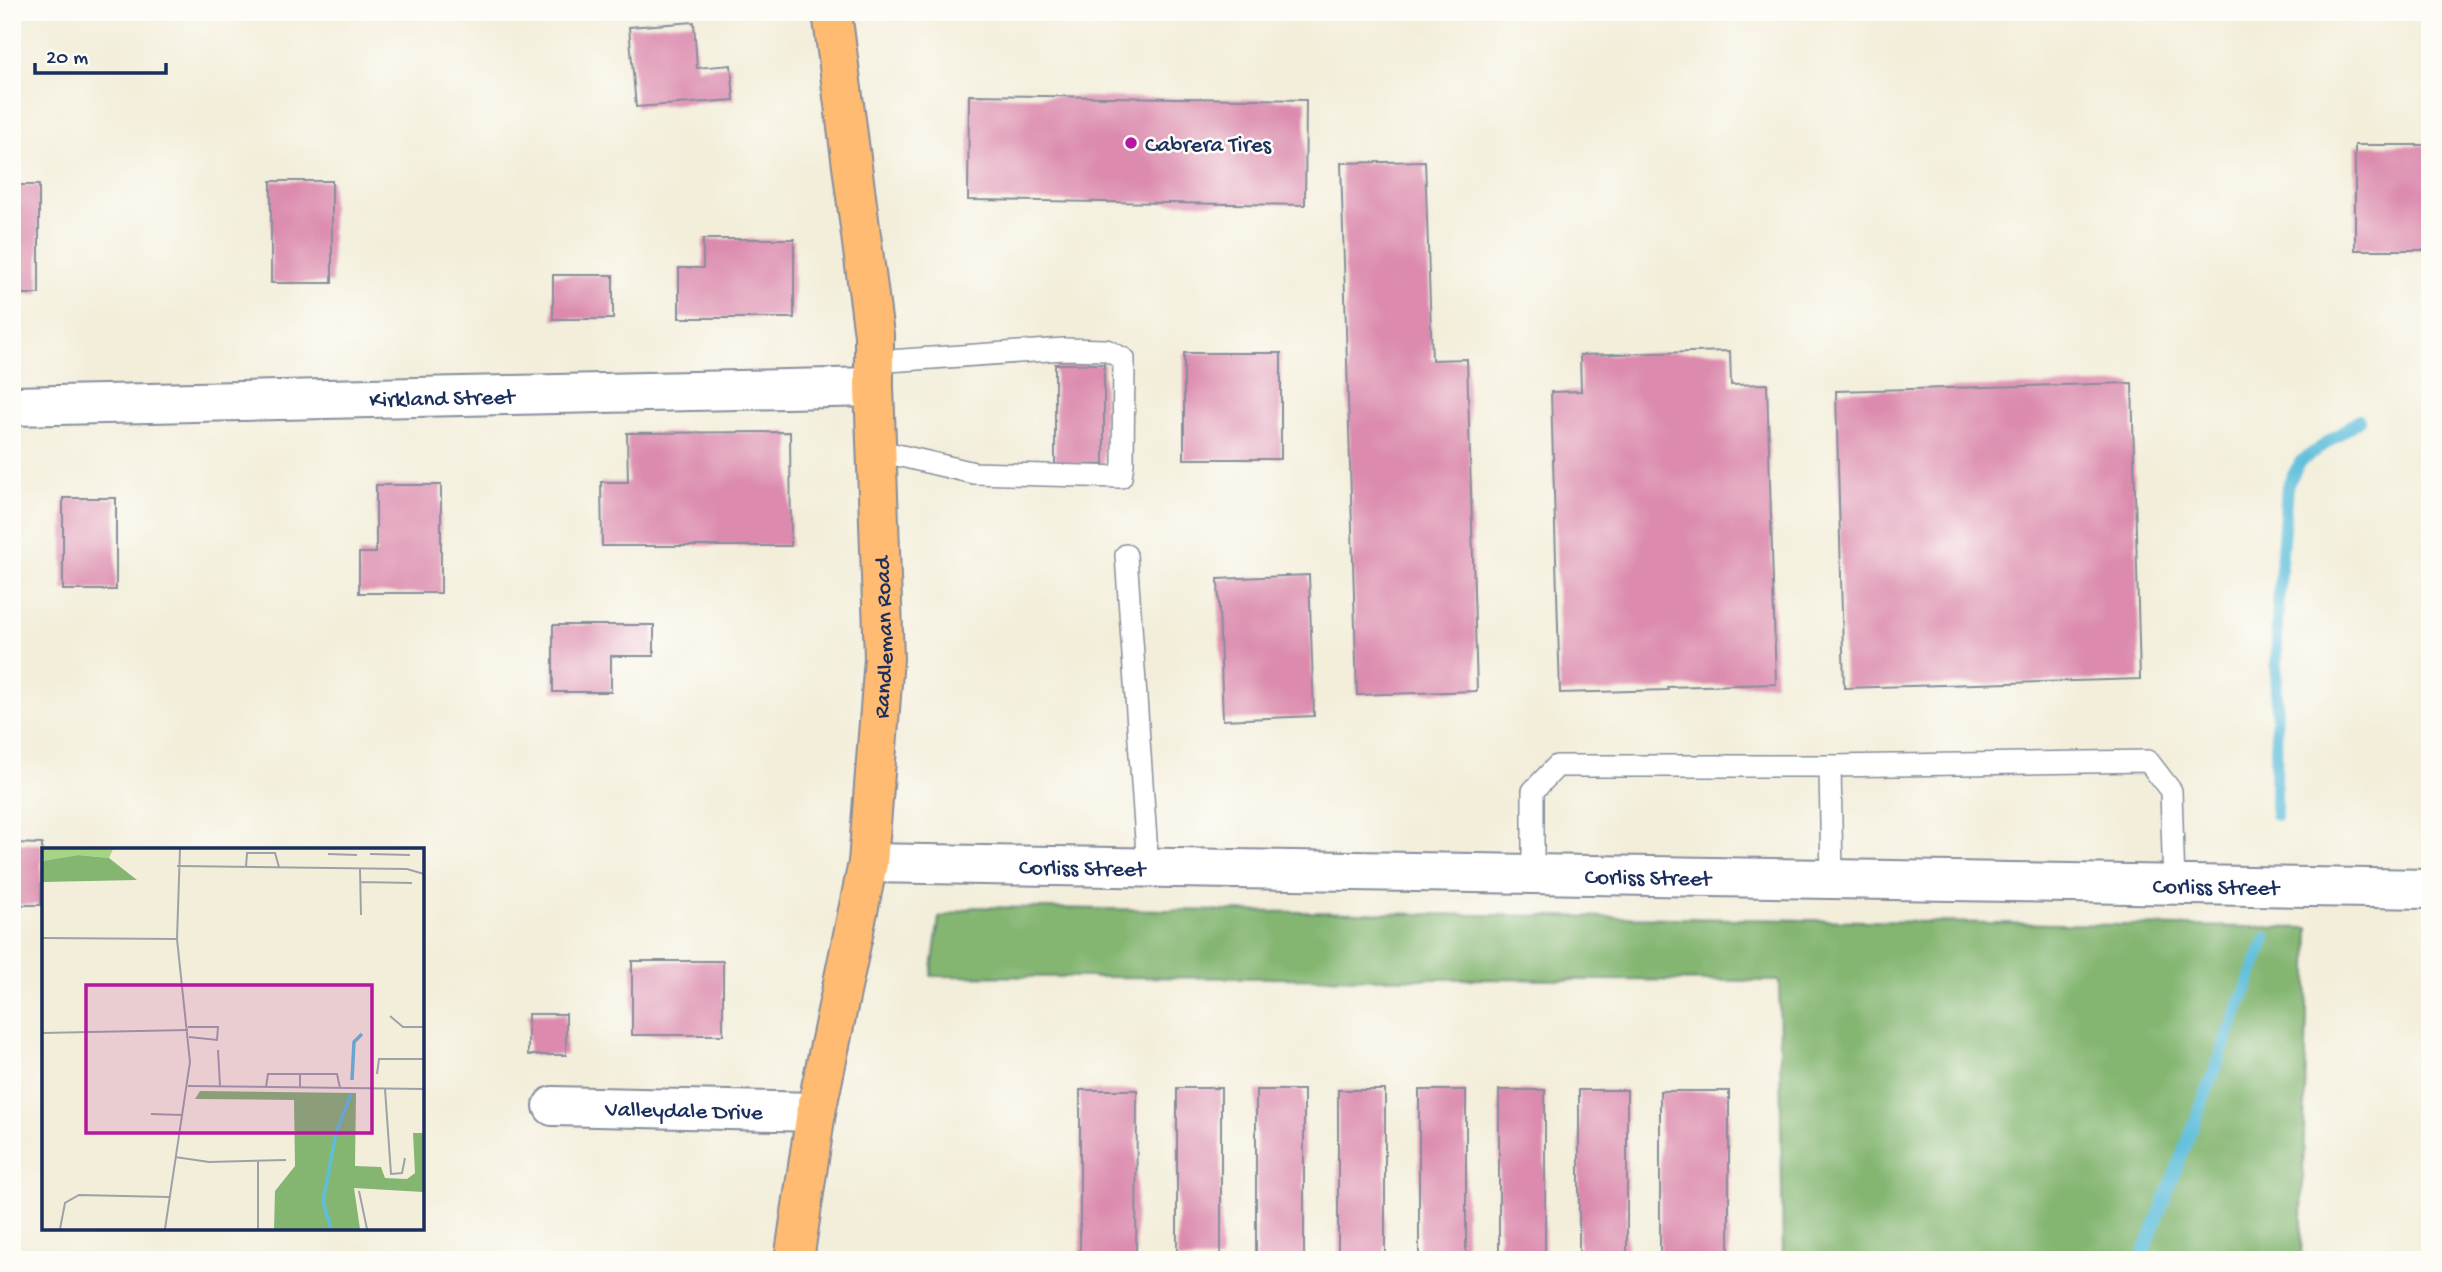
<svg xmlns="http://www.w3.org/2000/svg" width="2442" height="1272" font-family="'Gochi Hand',sans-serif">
<rect width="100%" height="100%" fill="#fdfcf7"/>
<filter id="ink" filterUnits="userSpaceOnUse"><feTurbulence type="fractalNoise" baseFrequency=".0143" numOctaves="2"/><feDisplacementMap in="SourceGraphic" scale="14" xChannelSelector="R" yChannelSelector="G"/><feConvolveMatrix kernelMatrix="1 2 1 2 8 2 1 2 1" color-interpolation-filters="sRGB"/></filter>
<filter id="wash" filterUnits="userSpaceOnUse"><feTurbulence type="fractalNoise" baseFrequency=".00686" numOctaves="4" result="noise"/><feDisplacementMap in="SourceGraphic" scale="28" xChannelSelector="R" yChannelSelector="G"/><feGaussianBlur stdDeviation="1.57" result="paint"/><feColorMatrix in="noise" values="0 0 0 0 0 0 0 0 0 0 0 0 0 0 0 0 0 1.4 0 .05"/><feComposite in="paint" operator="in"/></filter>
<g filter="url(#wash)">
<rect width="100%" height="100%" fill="#f3eeda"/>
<!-- forest -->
<polygon fill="#84b672" stroke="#507268" stroke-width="2" points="974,907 2309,928 2301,1260 1783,1260 1779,981 931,976 939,918"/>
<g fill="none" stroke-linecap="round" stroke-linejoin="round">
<!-- stream -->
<g stroke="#5dbedb" stroke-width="12">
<polyline points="2276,815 2277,620 2287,486 2300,462 2359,420"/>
<polyline points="2141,1260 2266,938"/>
</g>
</g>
<g id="blocks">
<!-- building -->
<g fill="#dc8bae">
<polygon points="694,22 697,68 731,65 734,100 636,107 629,27"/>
<polygon points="969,95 1306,100 1305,205 968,200"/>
<rect x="2355" y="145" width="75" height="105"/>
<polygon points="1425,161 1432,360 1467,359 1477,691 1357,695 1341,163"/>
<rect x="271" y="181" width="61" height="102"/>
<rect x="12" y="185" width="27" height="109"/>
<polygon points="703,239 794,239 794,318 679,318 679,268 703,268"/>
<rect x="553" y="275" width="60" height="44"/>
<polygon points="1730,351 1731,385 1767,384 1776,684 1667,687 1668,690 1560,693 1551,392 1581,391 1580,355"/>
<rect x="1184" y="353" width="97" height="106"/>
<rect x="1055" y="364" width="49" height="101"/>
<polygon points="2132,383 2140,679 1844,688 1836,391"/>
<polygon points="790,432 791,546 602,546 601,482 628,482 627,433"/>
<polygon points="376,485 441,485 441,593 359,593 359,553 376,553"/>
<rect x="63" y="498" width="53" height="92"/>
<polygon points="1309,575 1314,716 1223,720 1218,579"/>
<polygon points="553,625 654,625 654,656 611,656 611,692 553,692"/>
<polygon points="12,843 42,844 41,905 12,905"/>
<rect x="632" y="961" width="91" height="74"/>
<rect x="528" y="1014" width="38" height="41"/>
<rect x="1177" y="1088" width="44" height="172"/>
<polygon points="1080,1090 1137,1090 1136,1260 1080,1260"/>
<rect x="1256" y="1090" width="48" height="170"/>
<rect x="1338" y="1090" width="47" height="170"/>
<rect x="1419" y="1090" width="47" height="170"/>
<rect x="1499" y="1090" width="46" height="170"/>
<rect x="1579" y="1090" width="48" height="170"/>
<rect x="1660" y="1091" width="69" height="169"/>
</g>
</g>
</g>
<g filter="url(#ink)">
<use href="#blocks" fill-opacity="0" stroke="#878e9c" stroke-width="2"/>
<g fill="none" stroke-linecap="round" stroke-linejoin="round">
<defs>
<g id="service">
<polyline points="874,362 1064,349 1106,350 1124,359 1123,463 1121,477 974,473 876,450"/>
<polyline points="1126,555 1148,868"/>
<polyline points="1830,766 2148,761 2171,791 2174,885"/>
<polyline points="1533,874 1533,791 1557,766 1830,766 1832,879"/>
</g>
<g id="minor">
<path id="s1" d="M12,406l862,-19"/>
<path id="s2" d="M868,863l1562,26"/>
<path id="s3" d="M553,1106l263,6"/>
</g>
<g id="primary">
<path id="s4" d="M794,1260l22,-148 52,-249 16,-205 -10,-271v-52l-42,-323"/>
</g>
</defs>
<!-- service casing -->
<use href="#service" stroke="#878e9c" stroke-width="24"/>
<!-- minor casing -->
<use href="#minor" stroke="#878e9c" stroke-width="42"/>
<!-- primary casing -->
<use href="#primary" stroke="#878e9c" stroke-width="42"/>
<!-- service -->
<use href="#service" stroke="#fff" stroke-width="21"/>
<!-- minor -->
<use href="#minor" stroke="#fff" stroke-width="38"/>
<!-- primary -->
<use href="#primary" stroke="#ffbb71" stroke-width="38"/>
</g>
</g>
<!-- markers -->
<circle fill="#b5179e" stroke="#fdfcf7" stroke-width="2.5" cx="1131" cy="143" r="7"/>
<g text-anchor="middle" stroke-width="5" stroke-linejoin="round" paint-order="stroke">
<!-- poi labels -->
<g font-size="23" fill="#1b2f5e" stroke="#fdfcf7" text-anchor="start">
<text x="1145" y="151">Cabrera Tires</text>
</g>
<!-- street labels -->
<g font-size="23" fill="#1b2f5e" stroke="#fdfcf7">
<text dy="8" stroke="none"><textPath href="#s1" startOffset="430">Kirkland Street</textPath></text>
<text dy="8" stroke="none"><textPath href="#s4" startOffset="630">Randleman Road</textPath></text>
<text dy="8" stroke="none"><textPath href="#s2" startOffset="214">Corliss Street</textPath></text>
<text dy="8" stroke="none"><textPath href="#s2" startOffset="780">Corliss Street</textPath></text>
<text dy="8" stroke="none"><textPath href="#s2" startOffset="1348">Corliss Street</textPath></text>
<text dy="8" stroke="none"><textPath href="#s3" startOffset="131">Valleydale Drive</textPath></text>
</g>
</g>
<!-- overview -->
<g transform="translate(42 848)">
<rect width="382" height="382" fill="#f3eeda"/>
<path d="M0,1h71l-4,9 -31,-3 -36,6z" fill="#a5d584"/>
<path d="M36,7l31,3 28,22 -95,2v-21zM158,243l156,2 -1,73 26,1 4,11 22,1 8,-6 -2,-40h10v59l-69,-4 6,41h-86l1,-38 20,-25 -1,-66 -99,-1z" fill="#84b672"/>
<path fill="none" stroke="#5dbedb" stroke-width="3.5" d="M310,232l2,-38 8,-8M289,381l-8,-27 13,-69 15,-39"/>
<path fill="none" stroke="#9da2a8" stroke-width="2" d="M286,6l29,1M328,6l40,1M135,18l230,3 17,5M204,19l1,-14h28l4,14M318,21l1,46M318,34l52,1M0,90l135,1M348,168l13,11h21M146,179h30l-1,13 -28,-3M0,185l146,-3M176,202l2,36M258,226h37l3,14M335,226l2,-15h45M146,238l236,3M224,239l2,-13h32v14M343,241l6,85 11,-1 3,-15M109,266l31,1M133,309l34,5 77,-2M317,343l8,38M18,381l5,-26 14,-8 90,2M123,381l25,-167 -13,-123 3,-90M216,381v-69"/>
<path fill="#b5179e" fill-opacity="0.15" stroke="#b5179e" stroke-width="3.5" d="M44,137h286v148h-286z"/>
<rect width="382" height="382" fill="none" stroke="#1b2f5e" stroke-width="3.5"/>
</g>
<!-- margin -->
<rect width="2442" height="1272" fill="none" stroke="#fdfcf7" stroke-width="42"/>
<!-- scale -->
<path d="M35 63v10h131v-10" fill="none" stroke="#1b2f5e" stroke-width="3.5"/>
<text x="46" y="63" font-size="21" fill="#1b2f5e" stroke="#fdfcf7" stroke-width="5" paint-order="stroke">20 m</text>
</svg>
